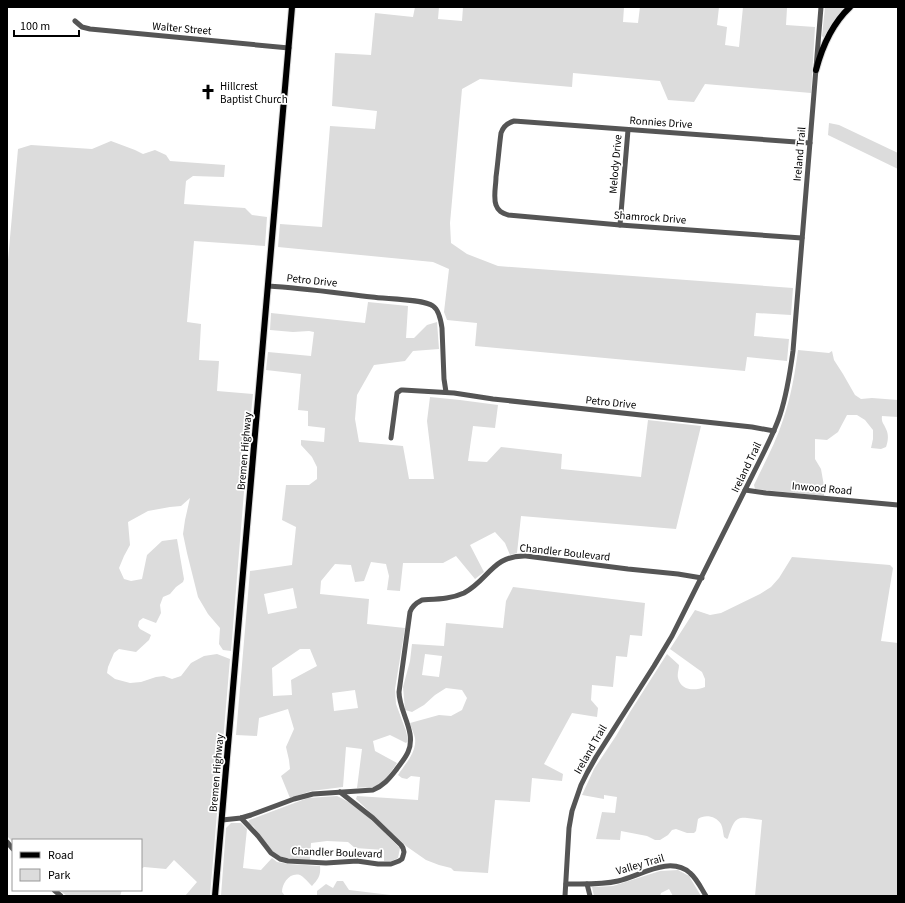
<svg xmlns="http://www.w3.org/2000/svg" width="905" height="903" font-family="'Source Sans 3',sans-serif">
<rect width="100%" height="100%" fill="#fff"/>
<!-- green -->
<g fill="#dcdcdc" fill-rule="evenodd">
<polygon points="415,7 439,7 438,19 462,21 463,7 624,7 623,22 638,23 640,7 719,7 717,25 727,27 725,45 739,47 743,7 787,8 786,25 815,27 811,93 705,84 694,102 668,100 660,81 573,73 572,87 480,79 462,89 450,223 451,243 467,254 498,266 793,288 791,315 756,313 754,336 789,339 787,361 747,357 745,371 475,346 477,323 447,320 444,312 449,269 433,262 278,247 280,224 322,227 330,126 375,129 377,111 332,106 335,53 371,55 375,13 413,17"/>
<path d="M825,7h21c-8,10 -16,20 -22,31l-2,-2z"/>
<polygon points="829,123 839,125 898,153 898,169 828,135"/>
<polygon points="111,141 135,150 143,154 155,150 166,155 170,161 225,165 224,177 193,176 186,181 184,204 245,208 252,215 267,217 265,246 194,241 187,322 201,324 199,360 219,361 217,391 253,394 248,443 242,450 240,459 246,467 231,651 223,650 219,644 220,628 208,614 198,597 187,553 183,534 185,520 190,498 181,506 170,507 148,511 128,522 130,545 124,556 119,568 124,579 131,581 142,579 147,555 162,541 177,539 184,579 183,582 176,587 170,594 163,597 160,605 161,613 156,623 143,618 139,621 138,626 140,629 151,635 149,640 136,652 119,649 114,653 108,667 107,673 115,679 130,683 141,682 156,677 164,676 172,679 181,676 191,663 204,656 217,654 230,659 210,896 185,896 197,882 174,860 166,869 144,867 141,869 141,840 13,840 13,842 7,836 7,271 18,149 31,145 92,149"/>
<path d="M368,302l40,4 -2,32h8l13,-13 10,-3 2,27 -26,2 -8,10 -31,4 -17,30 -2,24 4,23 44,4 6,33h25l-7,-58 3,-24 30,3 38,5 -3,23 -22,-2 -5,35 19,1 14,-15 61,7 -1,15 80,8 7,-57 53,6 -25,103 -155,-13 -4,37 -7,2 -5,-12 -10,-11 -25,13 14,27 -9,7 -19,-23 -13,7h-40l-3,28 -13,-1 2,-14 -3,-12 -15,-2 -7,19 -9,1 -4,-17 -16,-1 -14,17 -1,13 49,5 -2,25 38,4 -10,61 1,15 10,27 2,10 -2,2 -16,-8 -17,6 2,10 22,12c-5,8 -14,21 -23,24 -5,1 -12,0 -17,1l5,-39 -16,-2 -3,40 -32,4 -21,7 -9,-22 9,-7 -1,-9 -3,-13 8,-18 -6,-20 -29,9 -2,18 -21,-1 14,-164 42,-6 4,-38 -14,-7 4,-35h23l8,-6v-12l-5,-10 -11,-12v-5l23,2 1,-14 -17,-2v-15l-10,-1 3,-36 -35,-4 2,-18 43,4 3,-24 -5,-1 -16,1 -23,-2 1,-17 94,10zM293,588l4,20 -29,6 -4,-20zM300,649h10l7,17 -26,14 1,15 -19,1 -1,-28zM355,690l3,18 -24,3 -2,-18z"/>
<path d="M798,350l31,3 3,-2 2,9 9,14 12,21 6,4 11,-1 26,2v17l-16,-1c-1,6 2,8 4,13 3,6 2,12 0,18l-5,2 -10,-1 2,-9v-9l-8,-10 -8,-5h-10l-9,17 -11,8 -12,-1v20l6,10 3,17v10l-69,-7 -1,-4c10,-21 22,-43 29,-65 8,-23 12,-47 15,-70z"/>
<path d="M792,557l98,8 3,3 -12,73 17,2v253h-143l7,-76c-24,-3 -26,-7 -34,18l-1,1 -3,-2c-1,-4 -1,-9 -3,-13 -5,-8 -16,-10 -23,-5l-2,12 -2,2h-7l-11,-4 -4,1 -4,5 -8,5h-5l-8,-4 -26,-5 -1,9 -24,-1 6,-27 13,1 2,-16 -13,-2v4l-22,-4 12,-26 22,-33 14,-24 37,-58 12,11c0,4 -2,9 -1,13 3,13 17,13 27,9v-8l-3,-7 -32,-23 25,-39 15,5 11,-2 39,-19 11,-7 8,-9z"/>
<path d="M513,587l132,16 -3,33 -12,-1 -3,22 -11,-1 -3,31 -21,-2 -1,15 7,8 -1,9 -25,-4 -28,51 19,10 -1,7 -30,-3 -2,24 -35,-2 -7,73 -34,-2 -3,-3 -12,-3 -13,-5 -20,-14 -50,-47 1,-3 61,4 2,-23 -9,-1 -4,3 -5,-1 -4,-3c7,-11 19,-23 17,-37 -1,-5 -4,-10 -5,-15l29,-8 12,1 11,-6 5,-12 -5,-8 -16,-2 -11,7 -11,10 -12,7 -7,-2 -2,-23 7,-26 2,-17 32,2 2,-23 57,5 3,-27zM425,654l17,2 -3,21 -17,-2z"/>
<path d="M337,796c25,11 44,34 63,52l-2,10 -6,3h-8v-11l-29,-2 -7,-6 -21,-1 -16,2 -1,17 -26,-2 -9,-3 -14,-19 -8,-10 -5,-3 1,-3 40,-15 19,-7z"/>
<path d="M231,823h10l6,6 -4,39 18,2 11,-12 5,4 12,2 31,2c1,10 -2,13 -8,20 -3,-3 -9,-10 -12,-11 -10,-3 -18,8 -18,17l3,4h-64l5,-68z"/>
<polygon points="678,870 689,876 701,896 673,896 669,889 661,893 660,896 594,896 592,887 613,886 660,871"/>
<polygon points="337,881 343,881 349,890 399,896 317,896 317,891 326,884 333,888"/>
<polygon points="59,890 122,890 120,896 67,896"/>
</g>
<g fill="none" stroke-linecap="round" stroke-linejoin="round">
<defs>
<g id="major">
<path d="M816,70c6,-23 16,-46 34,-63"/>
<polyline points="215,896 292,7"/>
</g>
</defs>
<!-- major casing -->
<use href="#major" stroke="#dbdbdb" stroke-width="8"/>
<!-- minor -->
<g stroke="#555" stroke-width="5">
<polyline points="75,21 82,27 90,29 289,48"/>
<polyline points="620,225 628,130"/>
<path d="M802,238l-182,-13 -112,-10c-6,-2 -10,-4 -12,-10 -3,-8 0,-19 0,-28 2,-15 3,-29 5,-44 2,-6 6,-10 13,-12l296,22"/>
<path d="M268,286c35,2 69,7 104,11 13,2 52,2 61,9 6,4 8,15 9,22l2,51 2,13"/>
<polyline points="391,438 397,393 401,390 403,390 454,393 493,399 752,427 774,431"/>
<polyline points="745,490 766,493 898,505"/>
<polyline points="241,818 258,836 271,853 280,859 288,861 326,863 357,861 378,864 391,864 399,861 402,859 403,856 404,852 403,848 401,845 373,818 340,792"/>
<path d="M222,820l19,-2 10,-3 43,-16 19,-5 60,-4c10,-4 16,-11 23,-20 4,-6 9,-11 12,-18 9,-20 -9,-40 -9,-60l11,-80c2,-6 6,-9 12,-12 14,-1 29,-1 42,-7 25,-13 28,-38 62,-37l102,13 50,5 24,4"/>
<polyline points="7,842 13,849"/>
<path d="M566,884c17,0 35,1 52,-3 22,-5 52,-26 72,-8 7,6 11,15 16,23"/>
<polyline points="587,884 590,896"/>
<polyline points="54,890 61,896"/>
<path d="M565,896l4,-68 3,-17 9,-26 6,-12 9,-16 58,-91 18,-30 89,-178c7,-14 14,-28 19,-43 7,-21 10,-42 13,-64l28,-344"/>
</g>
<!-- major -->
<use href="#major" stroke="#000" stroke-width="6"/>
</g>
<!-- icons -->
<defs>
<symbol id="church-bare" viewBox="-9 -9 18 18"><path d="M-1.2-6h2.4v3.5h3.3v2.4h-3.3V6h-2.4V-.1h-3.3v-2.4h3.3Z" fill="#000" stroke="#fff" stroke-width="2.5" paint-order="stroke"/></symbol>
</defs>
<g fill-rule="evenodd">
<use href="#church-bare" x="197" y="81" width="22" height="22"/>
</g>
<g text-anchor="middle" stroke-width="3.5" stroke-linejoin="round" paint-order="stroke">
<!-- street labels -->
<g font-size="11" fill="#000" stroke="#fff">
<text transform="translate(182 28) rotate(5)" y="4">Walter Street</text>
<text transform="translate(661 122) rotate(4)" y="4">Ronnies Drive</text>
<text transform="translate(799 154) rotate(-85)" y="4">Ireland Trail</text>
<text transform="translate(615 164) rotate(-85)" y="4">Melody Drive</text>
<text transform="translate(650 217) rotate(4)" y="4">Shamrock Drive</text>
<text transform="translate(312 280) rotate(6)" y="4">Petro Drive</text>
<text transform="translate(611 402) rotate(6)" y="4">Petro Drive</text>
<text transform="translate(244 451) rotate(-85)" y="4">Bremen Highway</text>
<text transform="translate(746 467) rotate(-64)" y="4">Ireland Trail</text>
<text transform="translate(822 488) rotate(5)" y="4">Inwood Road</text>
<text transform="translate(565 552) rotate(6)" y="4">Chandler Boulevard</text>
<text transform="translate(590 749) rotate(-60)" y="4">Ireland Trail</text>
<text transform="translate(216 773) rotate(-85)" y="4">Bremen Highway</text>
<text transform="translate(337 852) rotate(2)" y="4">Chandler Boulevard</text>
<text transform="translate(640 864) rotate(-16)" y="4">Valley Trail</text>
</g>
<!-- poi labels -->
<g font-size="11" fill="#000" stroke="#fff" text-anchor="start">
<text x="220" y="90">Hillcrest<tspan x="220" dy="13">Baptist Church</tspan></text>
</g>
</g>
<!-- border -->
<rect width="905" height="903" fill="none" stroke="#000000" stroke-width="16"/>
<!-- legend -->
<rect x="12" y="839" width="130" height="52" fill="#ffffff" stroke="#999999"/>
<rect x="20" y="852" width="20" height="6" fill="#000000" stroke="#999999"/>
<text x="48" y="859" font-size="12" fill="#000000">Road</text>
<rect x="20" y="869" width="20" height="12" fill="#dcdcdc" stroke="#999999"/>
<text x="48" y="879" font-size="12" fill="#000000">Park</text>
<!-- scale -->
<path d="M14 30v6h65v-6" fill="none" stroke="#000000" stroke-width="2"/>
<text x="20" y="30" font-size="12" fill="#000000" stroke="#ffffff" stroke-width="3" paint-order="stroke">100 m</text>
</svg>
